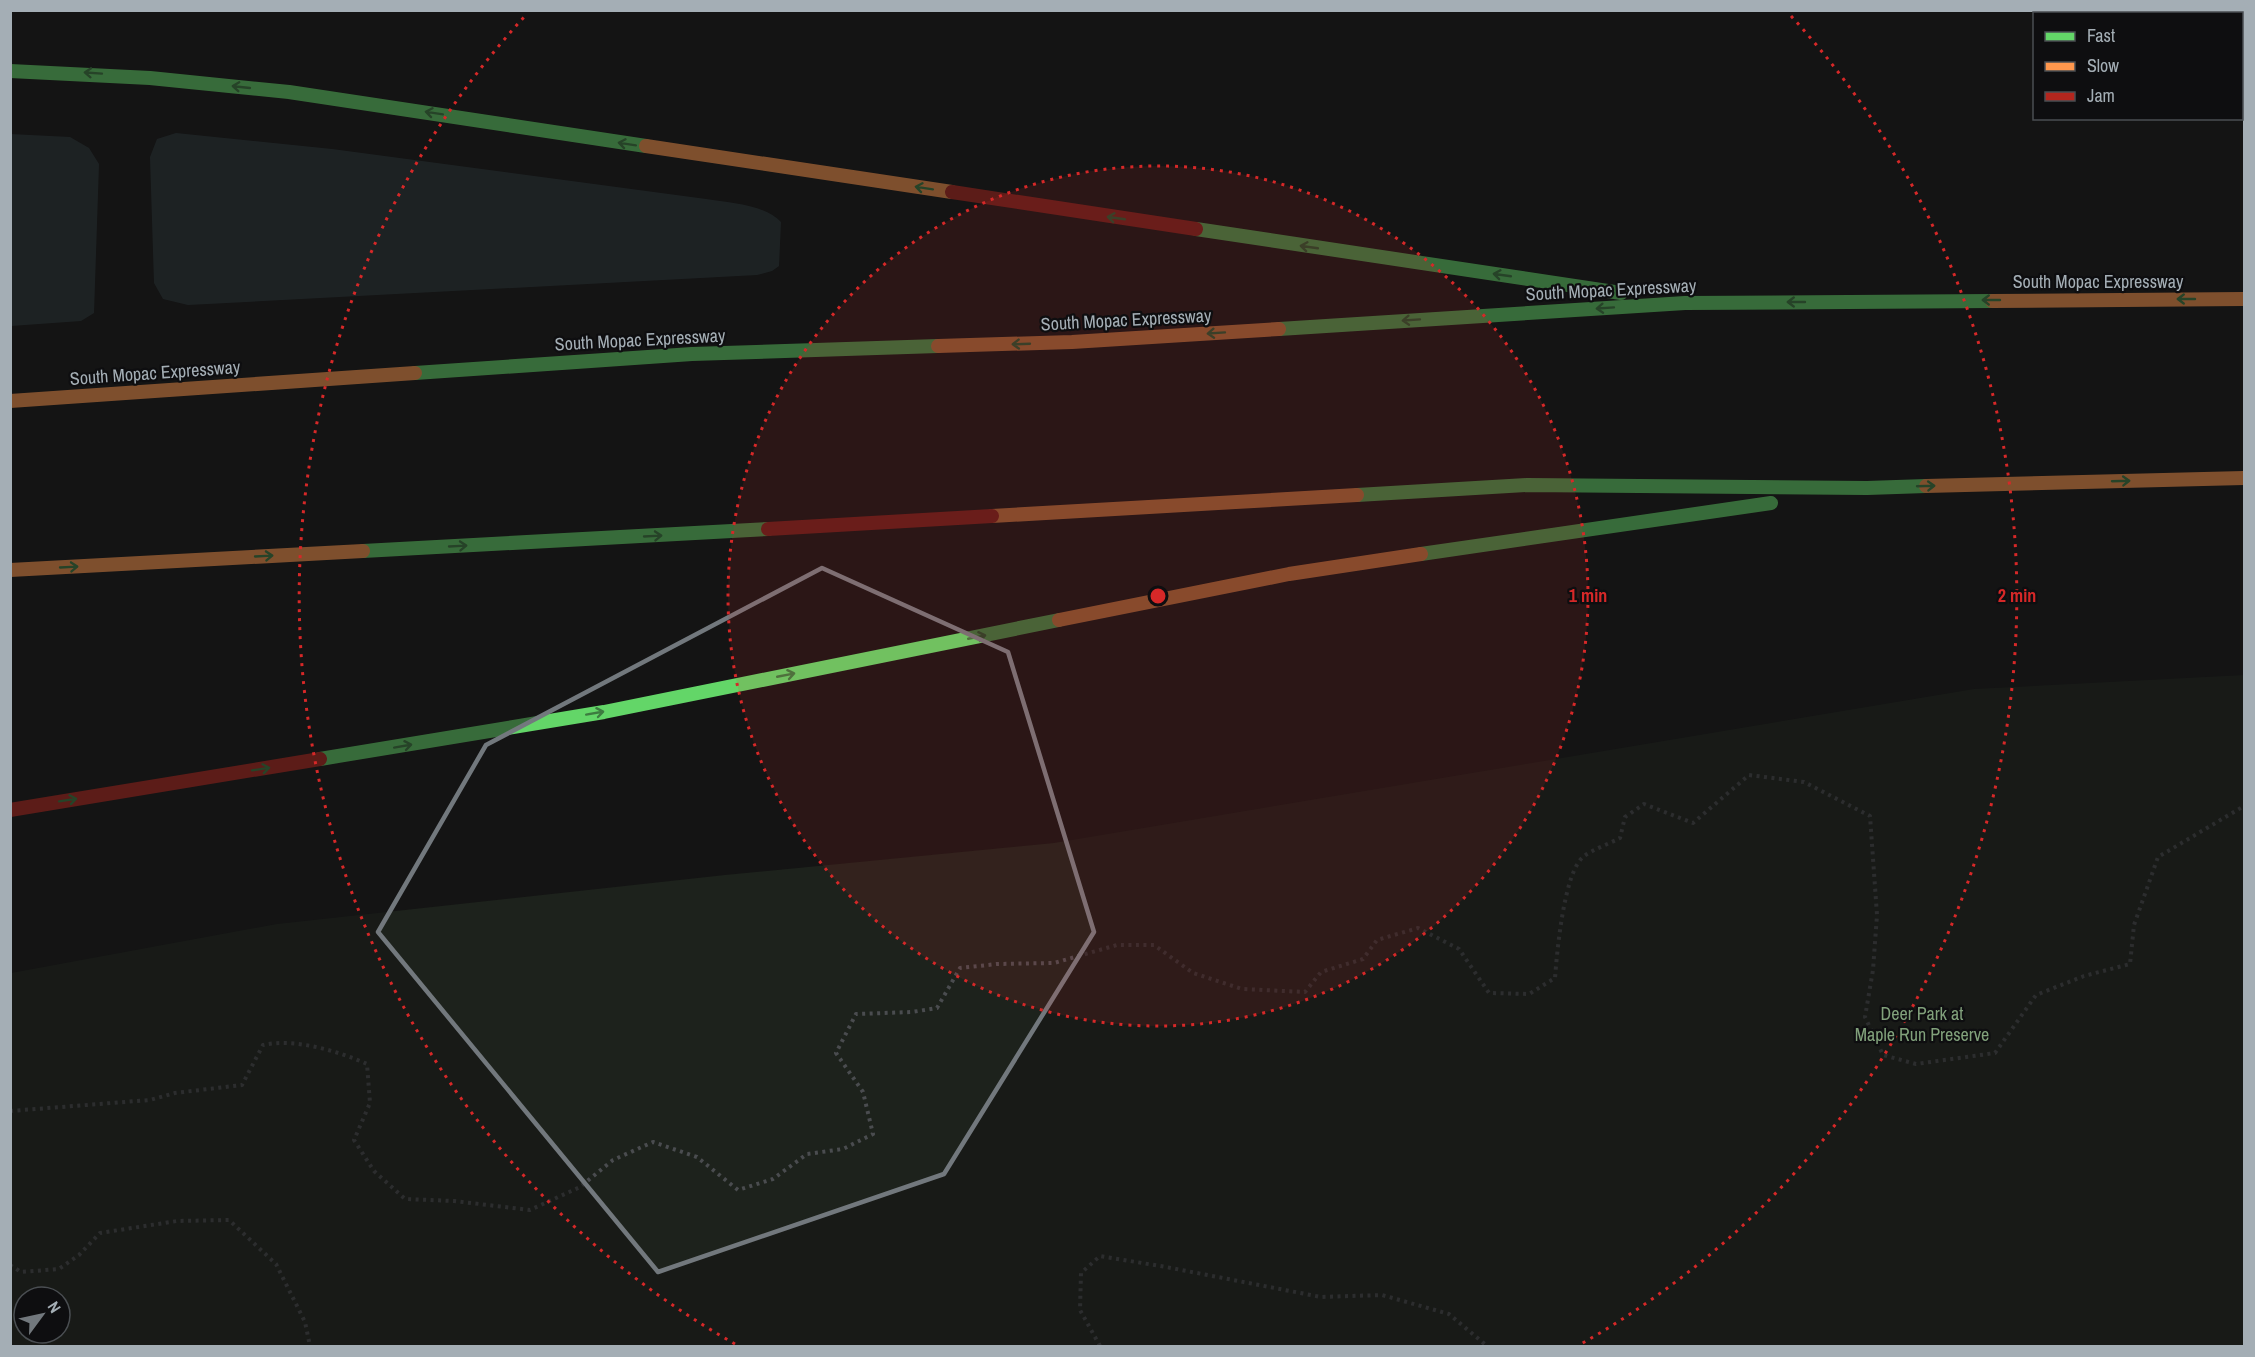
<svg xmlns="http://www.w3.org/2000/svg" width="2255" height="1357" font-family="'Archivo Narrow',sans-serif">
<rect width="100%" height="100%" fill="#141414"/>
<!-- green -->
<path fill="#1d221c" fill-rule="evenodd" d="M2244,675v671h-2233v-373l266,-49 448,-49 329,-32 920,-154zM24,1297h36v36h-36z"/>
<!-- water -->
<g fill="#293437">
<path d="M176,133l156,16 374,50c24,4 58,5 75,23l-2,44 -7,5 -15,4 -569,30 -25,-6 -9,-16 -4,-126 7,-18z"/>
<polygon points="10,134 70,137 89,148 99,164 94,313 81,321 11,326"/>
</g>
<g fill="none" stroke-linecap="round" stroke-linejoin="round">
<!-- path -->
<g stroke="#4a4c4f" stroke-width="4" stroke-dasharray="3 4.5" stroke-linecap="butt">
<path d="M10,1111l140,-11 25,-7 67,-8 21,-40c32,-7 75,6 104,19l3,39 -16,37 20,31 31,28 49,2 76,9 50,-23 33,-27 40,-18 44,15 41,33 35,-11 34,-25 36,-5 30,-15 -10,-42 -27,-39 20,-39 56,-2 25,-4 23,-40 37,-4 57,-1 63,-18h37l39,28 49,16 63,3 16,-20 42,-13 14,-19 41,-12 41,21 30,44 40,1 26,-16c2,-26 9,-105 28,-121 10,-8 26,-13 37,-19l5,-21 19,-13 49,19 56,-48 55,7 66,34 7,99 -4,55 -8,47 18,38 33,9 79,-11 41,-58 48,-19 46,-12 4,-39 24,-68 86,-51"/>
<polyline points="10,1265 21,1272 59,1269 79,1255 100,1233 177,1221 229,1220 276,1264 305,1322 310,1346"/>
<polyline points="1100,1346 1080,1310 1081,1273 1100,1256 1166,1267 1321,1297 1382,1295 1449,1314 1487,1346"/>
</g>
<!-- fast -->
<g stroke="#63d668" stroke-width="14">
<polyline points="10,71 150,78 289,92 646,146"/>
<polyline points="1196,229 1621,293"/>
<polyline points="1279,329 1685,303 1992,301"/>
<polyline points="415,373 692,354 938,346"/>
<polyline points="1357,495 1527,485 1867,488 1926,486"/>
<polyline points="363,551 768,529"/>
<polyline points="1421,554 1771,503"/>
<polyline points="320,759 604,712 1059,620"/>
</g>
<!-- slow -->
<g stroke="#ff974d" stroke-width="14">
<polyline points="646,146 952,192"/>
<polyline points="1992,301 2244,299"/>
<polyline points="938,346 1072,342 1279,329"/>
<polyline points="10,401 415,373"/>
<polyline points="1926,486 2244,478"/>
<polyline points="992,516 1357,495"/>
<polyline points="10,570 363,551"/>
<polyline points="1059,620 1289,574 1421,554"/>
</g>
<!-- jam -->
<g stroke="#b3261e" stroke-width="14">
<polyline points="952,192 1196,229"/>
<polyline points="768,529 992,516"/>
<polyline points="10,810 320,759"/>
</g>
</g>
<!-- one-way arrows -->
<defs><path id="oneway-shaft" d="M-6 0H5M1.5-3L5.5 0L1.5 3" fill="none" stroke-width="1.6" stroke-linecap="round" stroke-linejoin="round" transform="scale(1.5)"/></defs>
<g stroke="#3d7c40">
<use href="#oneway-shaft" transform="translate(93 73) rotate(-176)"/>
<use href="#oneway-shaft" transform="translate(241 87) rotate(-174)"/>
<use href="#oneway-shaft" transform="translate(434 113) rotate(-171)"/>
<use href="#oneway-shaft" transform="translate(627 144) rotate(-171)"/>
<use href="#oneway-shaft" transform="translate(924 188) rotate(-171)"/>
<use href="#oneway-shaft" transform="translate(1116 218) rotate(-172)"/>
<use href="#oneway-shaft" transform="translate(1309 247) rotate(-172)"/>
<use href="#oneway-shaft" transform="translate(1502 275) rotate(-172)"/>
<use href="#oneway-shaft" transform="translate(2186 299) rotate(180)"/>
<use href="#oneway-shaft" transform="translate(1991 300) rotate(180)"/>
<use href="#oneway-shaft" transform="translate(1796 302) rotate(180)"/>
<use href="#oneway-shaft" transform="translate(1605 308) rotate(176)"/>
<use href="#oneway-shaft" transform="translate(1411 320) rotate(176)"/>
<use href="#oneway-shaft" transform="translate(1216 333) rotate(176)"/>
<use href="#oneway-shaft" transform="translate(1021 344) rotate(178)"/>
<use href="#oneway-shaft" transform="translate(2121 481) rotate(-2)"/>
<use href="#oneway-shaft" transform="translate(1926 486) rotate(-2)"/>
<use href="#oneway-shaft" transform="translate(653 536) rotate(-3)"/>
<use href="#oneway-shaft" transform="translate(458 546) rotate(-3)"/>
<use href="#oneway-shaft" transform="translate(264 556) rotate(-3)"/>
<use href="#oneway-shaft" transform="translate(69 567) rotate(-3)"/>
<use href="#oneway-shaft" transform="translate(977 637) rotate(-11)"/>
<use href="#oneway-shaft" transform="translate(786 675) rotate(-11)"/>
<use href="#oneway-shaft" transform="translate(595 713) rotate(-10)"/>
<use href="#oneway-shaft" transform="translate(403 746) rotate(-10)"/>
<use href="#oneway-shaft" transform="translate(261 769) rotate(-9)"/>
<use href="#oneway-shaft" transform="translate(68 800) rotate(-9)"/>
</g>
<!-- marked area -->
<path d="M0 0H2255V1357H0ZM822,568l186,84 86,280 -150,242 -286,98 -280,-340 108,-187z" fill="#141414" fill-opacity=".55" fill-rule="evenodd"/>
<path fill="none" stroke="#72787d" stroke-width="4.5" stroke-linejoin="round" d="M822,568l186,84 86,280 -150,242 -286,98 -280,-340 108,-187z"/>
<!-- distance rings -->
<circle cx="1158" cy="596" r="430" fill="#d62828" fill-opacity=".12"/>
<g fill="none" stroke="#d62828" stroke-width="3" stroke-dasharray="3 6">
<circle cx="1158" cy="596" r="430"/>
<path d="M735 1344A859 859 0 0 1 525 16M1791 16A859 859 0 0 1 1581 1344"/>
</g>
<g text-anchor="middle" stroke-width="4.5" stroke-linejoin="round" paint-order="stroke">
<!-- street labels -->
<g font-size="18" fill="#a4aeb5" stroke="#0e0e10">
<text x="2098" y="288">South Mopac Expressway</text>
<text transform="translate(1611 290) rotate(-3)" y="6">South Mopac Expressway</text>
<text transform="translate(1126 320) rotate(-3)" y="6">South Mopac Expressway</text>
<text transform="translate(640 340) rotate(-3)" y="6">South Mopac Expressway</text>
<text transform="translate(155 373) rotate(-4)" y="6">South Mopac Expressway</text>
</g>
<!-- park labels -->
<g font-size="18" fill="#81a17b" stroke="#0e0e10">
<text x="1922" y="1020">Deer Park at<tspan x="1922" dy="21">Maple Run Preserve</tspan></text>
</g>
</g>
<circle cx="1158" cy="596" r="9" fill="#d62828" stroke="#0e0e10" stroke-width="3"/>
<g font-size="18" text-anchor="middle" font-weight="bold" fill="#d62828" stroke="#0e0e10" stroke-width="4.5" stroke-linejoin="round" paint-order="stroke">
<text x="1588" y="602">1 min</text>
<text x="2017" y="602">2 min</text>
</g>
<!-- border -->
<rect width="2255" height="1357" fill="none" stroke="#a4aeb5" stroke-width="24"/>
<!-- legend -->
<rect x="2033" y="12" width="210" height="108" fill="#0e0e10" stroke="#4a4e52" stroke-width="1.5"/>
<rect x="2045" y="32" width="30" height="9" fill="#63d668" stroke="#4a4e52" stroke-width="1.5"/>
<text x="2087" y="42" font-size="18" fill="#a4aeb5">Fast</text>
<rect x="2045" y="62" width="30" height="9" fill="#ff974d" stroke="#4a4e52" stroke-width="1.5"/>
<text x="2087" y="72" font-size="18" fill="#a4aeb5">Slow</text>
<rect x="2045" y="92" width="30" height="9" fill="#b3261e" stroke="#4a4e52" stroke-width="1.5"/>
<text x="2087" y="102" font-size="18" fill="#a4aeb5">Jam</text>
<!-- north arrow -->
<g transform="translate(42 1315) rotate(57)"><circle r="28" fill="#0e0e10" stroke="#4a4e52" stroke-width="1.5"/>
<path d="M0-4.5L10 22L0 15L-10 22Z" fill="#72787d"/>
<text y="-9" font-size="16" font-weight="bold" text-anchor="middle" fill="#a4aeb5">N</text>
</g>
</svg>
